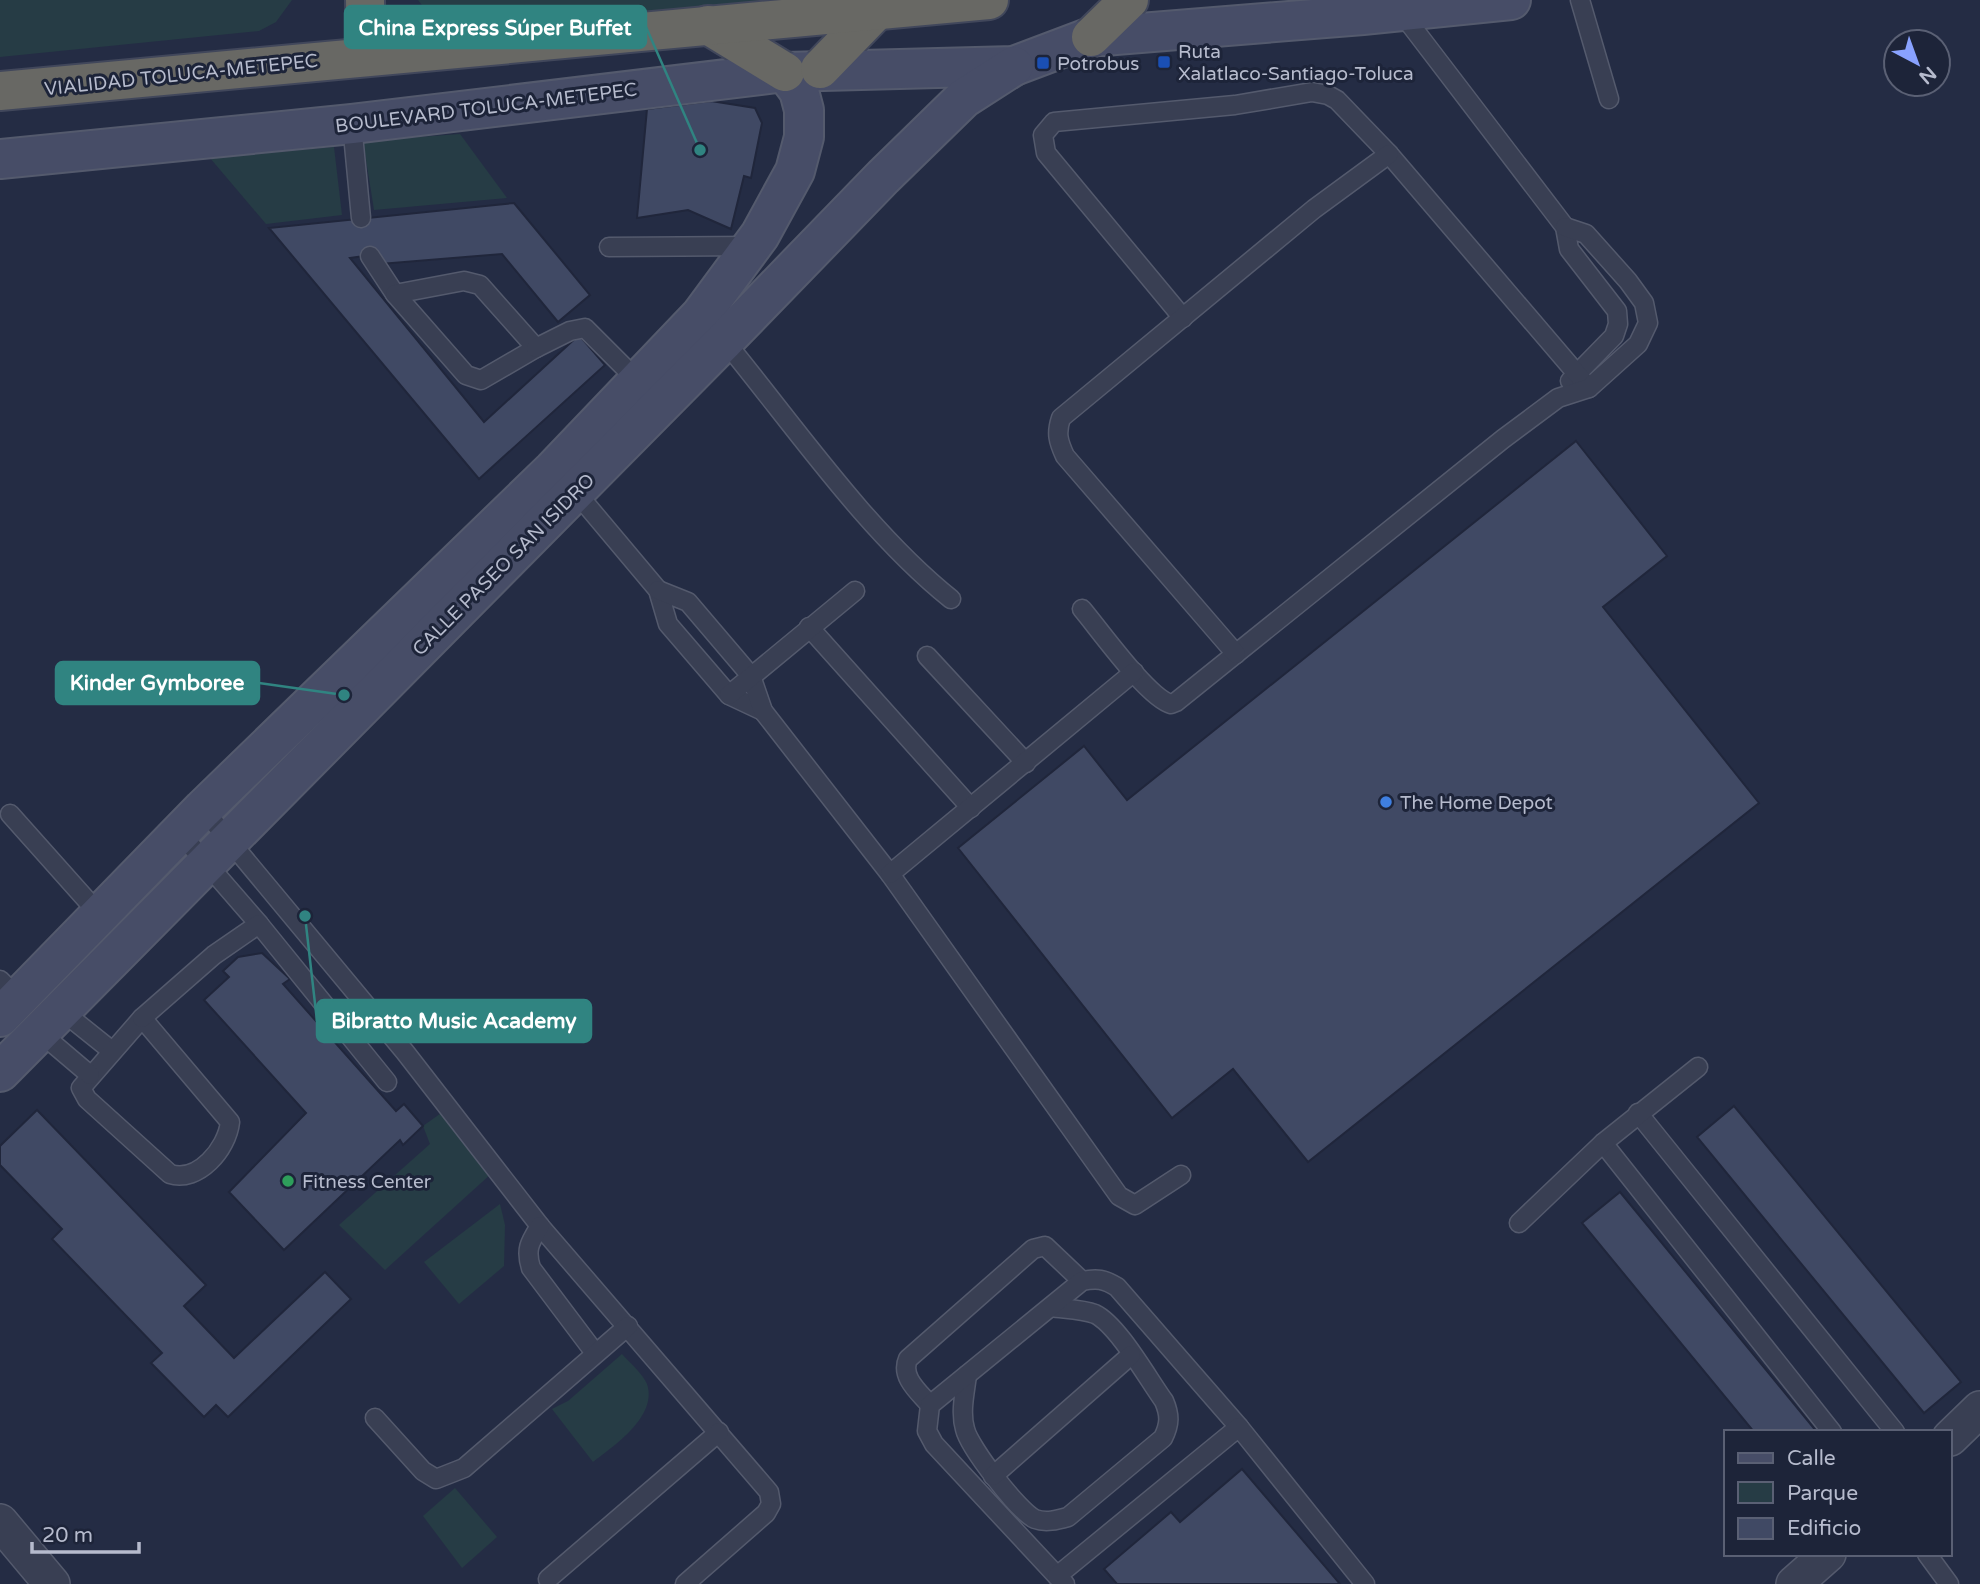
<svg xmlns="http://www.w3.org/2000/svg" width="1980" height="1584" font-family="'Varela Round',sans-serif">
<rect width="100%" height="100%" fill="#242c44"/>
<!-- green -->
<g fill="#263c45">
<polygon points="0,0 292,0 276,22 259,31 0,57"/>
<polygon points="418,0 789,0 452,30 433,20"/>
<polygon points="460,134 507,198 374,210 363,141"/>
<polygon points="334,147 342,215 266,224 210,158"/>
<polygon points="444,1111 492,1173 385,1270 339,1225 430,1144 423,1126"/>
<polygon points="500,1204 505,1225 504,1266 459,1304 424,1262"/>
<path d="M622,1354c7,8 21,20 25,30 11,32 -33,62 -54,78l-41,-53 16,-8z"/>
<polygon points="455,1488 497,1537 462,1568 423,1516"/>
</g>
<!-- building -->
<g fill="#404964" stroke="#20263b" stroke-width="2">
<polygon points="711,101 755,108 762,123 751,178 744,176 731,229 688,210 637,218 647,109"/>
<polygon points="514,203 590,295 558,322 502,254 380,264 378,254 350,258 484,422 579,335 605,365 479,479 269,228"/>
<polygon points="1576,441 1667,556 1603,607 1759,803 1308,1162 1233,1069 1172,1118 958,848 1084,746 1127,800"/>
<polygon points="262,953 290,979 283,984 396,1111 404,1104 423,1126 403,1145 400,1140 284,1250 229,1192 306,1113 204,1000 229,977 223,971 238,957"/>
<polygon points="1734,1106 1961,1382 1924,1413 1697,1137"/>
<polygon points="37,1110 206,1285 184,1306 234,1358 325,1272 351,1299 228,1417 216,1405 204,1417 151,1363 162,1353 52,1239 62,1229 0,1165 0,1146"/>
<polygon points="1620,1192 1817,1432 1754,1432 1582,1223"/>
<polygon points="1242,1469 1340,1584 1117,1584 1104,1569 1171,1512 1180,1522"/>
</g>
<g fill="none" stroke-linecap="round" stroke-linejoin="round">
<defs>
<g id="service">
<polyline points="1580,0 1609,99"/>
<polyline points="1400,11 1565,227 1569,249 1617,311 1618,324 1614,336 1570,381"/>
<polyline points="352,124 361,218"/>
<polyline points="609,247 752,246"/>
<polyline points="370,256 395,294"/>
<polygon points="464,281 480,285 536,348 481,380 466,375 395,294"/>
<polyline points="1183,318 1046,153 1043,135 1054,122 1235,105 1312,92 1328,95 1337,100 1389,154 1589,388"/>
<path d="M723,339c70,85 143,192 228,260"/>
<polyline points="536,348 570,331 585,328 641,384"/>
<polyline points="574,490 658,590 668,624 711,674 729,695 763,711"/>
<polyline points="658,590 688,602 751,676 763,711 890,874 1119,1196 1135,1205 1181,1175"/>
<path d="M1082,609c17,20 66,89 89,95l5,-2 327,-263 55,-41 31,-10 49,-44 10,-21 -4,-20 -16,-22 -42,-47 -21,-7"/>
<polyline points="809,627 971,808"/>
<path d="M1236,654l-171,-198c-7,-15 -9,-23 -4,-38l253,-209 75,-55"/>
<polyline points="927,656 1026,763"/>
<polyline points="729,695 855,591"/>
<polyline points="203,809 405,1052 540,1226 769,1492 771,1504 766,1513 685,1584"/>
<polyline points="10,814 100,915"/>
<polyline points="180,833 259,924"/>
<polyline points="890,874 1134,672"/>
<polyline points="0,980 6,986 11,1007"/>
<polyline points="57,1007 112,1051"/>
<path d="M142,1018l88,104c-3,27 -32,61 -60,52l-83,-75 -6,-11z"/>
<polyline points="142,1018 214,955 259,924 387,1082"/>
<polyline points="37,1030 90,1075"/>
<polyline points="1638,1113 1895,1432"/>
<polyline points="1603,1143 1832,1432"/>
<polyline points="1519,1223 1603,1143 1698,1067"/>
<path d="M540,1226c-10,16 -15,23 -9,42l64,85"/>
<path d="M967,1375c-2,17 -7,37 -2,54 4,18 54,83 70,90 11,4 22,1 33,-2l95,-79c7,-14 7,-23 1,-37 -16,-22 -46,-76 -69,-87 -13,-5 -30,-5 -44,-7"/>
<path d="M930,1405c-11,-13 -30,-28 -22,-46l125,-110 12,-3 37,35"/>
<polyline points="375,1418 423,1471 436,1479 464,1468 628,1326"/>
<polyline points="993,1476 1131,1355"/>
<polyline points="1927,1554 1949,1584"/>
<path d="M1057,1576l-123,-132 -7,-13 3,-26 152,-124c15,-3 22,-2 35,6l122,140"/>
<polyline points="548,1579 719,1432"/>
<polyline points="1065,1584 1057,1576 1239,1427 1365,1584"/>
</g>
<g id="minor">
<polyline points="1950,1438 1980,1409"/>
<polyline points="0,1522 52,1584"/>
<polyline points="1794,1584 1828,1554"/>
</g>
<g id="secondary">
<polyline points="0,159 352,124 785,72 1014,66 1091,37 1363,15 1511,0"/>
<polyline points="0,1017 203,809 553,470 701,315 760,235 795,171 804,137 804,110 799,91 785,72"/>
<polyline points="0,1072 724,341 883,177 964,98 1014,66"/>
</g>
<g id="trunk">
<polyline points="365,0 366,55"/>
<polyline points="708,25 785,72"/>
<polyline points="1091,37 1129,0"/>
<polyline points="820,69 877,10"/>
<polyline points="0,91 989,0"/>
</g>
</defs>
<!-- service casing -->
<use href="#service" stroke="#545a6d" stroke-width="21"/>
<!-- minor casing -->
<use href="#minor" stroke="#545a6d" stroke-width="38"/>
<!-- secondary casing -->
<use href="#secondary" stroke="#545a6d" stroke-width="42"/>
<!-- trunk casing -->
<use href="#trunk" stroke="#41475b" stroke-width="42"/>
<!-- service -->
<use href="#service" stroke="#393f53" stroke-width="18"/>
<!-- minor -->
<use href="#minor" stroke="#393f53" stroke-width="35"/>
<!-- secondary -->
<use href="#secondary" stroke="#474d67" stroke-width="38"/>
<!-- trunk -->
<use href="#trunk" stroke="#686864" stroke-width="38"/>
</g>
<!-- markers -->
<g fill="#1a4fb4" stroke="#1d2439" stroke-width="2.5">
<rect x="1157" y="55" width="14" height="14" rx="3.5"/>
<rect x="1036" y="56" width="14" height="14" rx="3.5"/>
</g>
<circle fill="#3f7fe0" stroke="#1d2439" stroke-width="2.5" cx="1386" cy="802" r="7"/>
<circle fill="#2e9e5b" stroke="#1d2439" stroke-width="2.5" cx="288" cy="1181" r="7"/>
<g text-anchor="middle" stroke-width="6" stroke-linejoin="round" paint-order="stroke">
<!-- poi labels -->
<g font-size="19" fill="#b6bbcd" stroke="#1d2439" text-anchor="start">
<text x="1178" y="58">Ruta<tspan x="1178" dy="22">Xalatlaco-Santiago-Toluca</tspan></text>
<text x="1057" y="70">Potrobus</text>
<text x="1400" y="809">The Home Depot</text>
<text x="302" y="1188">Fitness Center</text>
</g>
<!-- street labels -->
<g font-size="19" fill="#b6bbcd" stroke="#1d2439">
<text transform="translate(181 74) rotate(-6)" y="7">VIALIDAD TOLUCA-METEPEC</text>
<text transform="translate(486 107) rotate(-7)" y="7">BOULEVARD TOLUCA-METEPEC</text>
<text transform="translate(503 564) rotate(-45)" y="7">CALLE PASEO SAN ISIDRO</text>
</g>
</g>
<!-- callouts -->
<path fill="none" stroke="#308481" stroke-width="2.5" d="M700 150L646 27M344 695L259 683M305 916L317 1021"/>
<g fill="#308481" stroke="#1d2439" stroke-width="2.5">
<circle cx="700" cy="150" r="7"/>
<circle cx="344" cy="695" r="7"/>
<circle cx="305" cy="916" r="7"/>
</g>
<g fill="#308481" stroke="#308481" stroke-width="2.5">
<rect x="345" y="6" width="301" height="42" rx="7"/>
<rect x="56" y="662" width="203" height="42" rx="7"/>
<rect x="317" y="1000" width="274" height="42" rx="7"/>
</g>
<g font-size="21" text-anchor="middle" font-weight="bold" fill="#fff">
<text x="495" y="35">China Express Súper Buffet</text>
<text x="157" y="690">Kinder Gymboree</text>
<text x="454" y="1028">Bibratto Music Academy</text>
</g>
<!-- legend -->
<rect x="1724" y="1430" width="228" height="126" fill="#1d2439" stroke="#5a6074" stroke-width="2"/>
<rect x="1738" y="1453" width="35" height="10" fill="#474d67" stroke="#5a6074" stroke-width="2"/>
<text x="1787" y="1465" font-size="21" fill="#b6bbcd">Calle</text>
<rect x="1738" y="1482" width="35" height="21" fill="#263c45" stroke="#5a6074" stroke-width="2"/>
<text x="1787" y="1500" font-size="21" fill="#b6bbcd">Parque</text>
<rect x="1738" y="1518" width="35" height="21" fill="#404964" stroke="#5a6074" stroke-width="2"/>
<text x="1787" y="1535" font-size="21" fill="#b6bbcd">Edificio</text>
<!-- north arrow -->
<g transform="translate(1917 63) rotate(139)"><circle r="33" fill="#1d2439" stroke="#5a6074" stroke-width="2"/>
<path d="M0-5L12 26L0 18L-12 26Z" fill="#89a2ff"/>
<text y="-10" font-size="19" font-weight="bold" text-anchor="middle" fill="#b6bbcd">N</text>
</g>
<!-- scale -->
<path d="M32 1542v10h107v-10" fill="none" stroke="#b6bbcd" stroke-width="3.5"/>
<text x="42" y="1542" font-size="21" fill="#b6bbcd" stroke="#1d2439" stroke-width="5" paint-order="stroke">20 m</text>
</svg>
